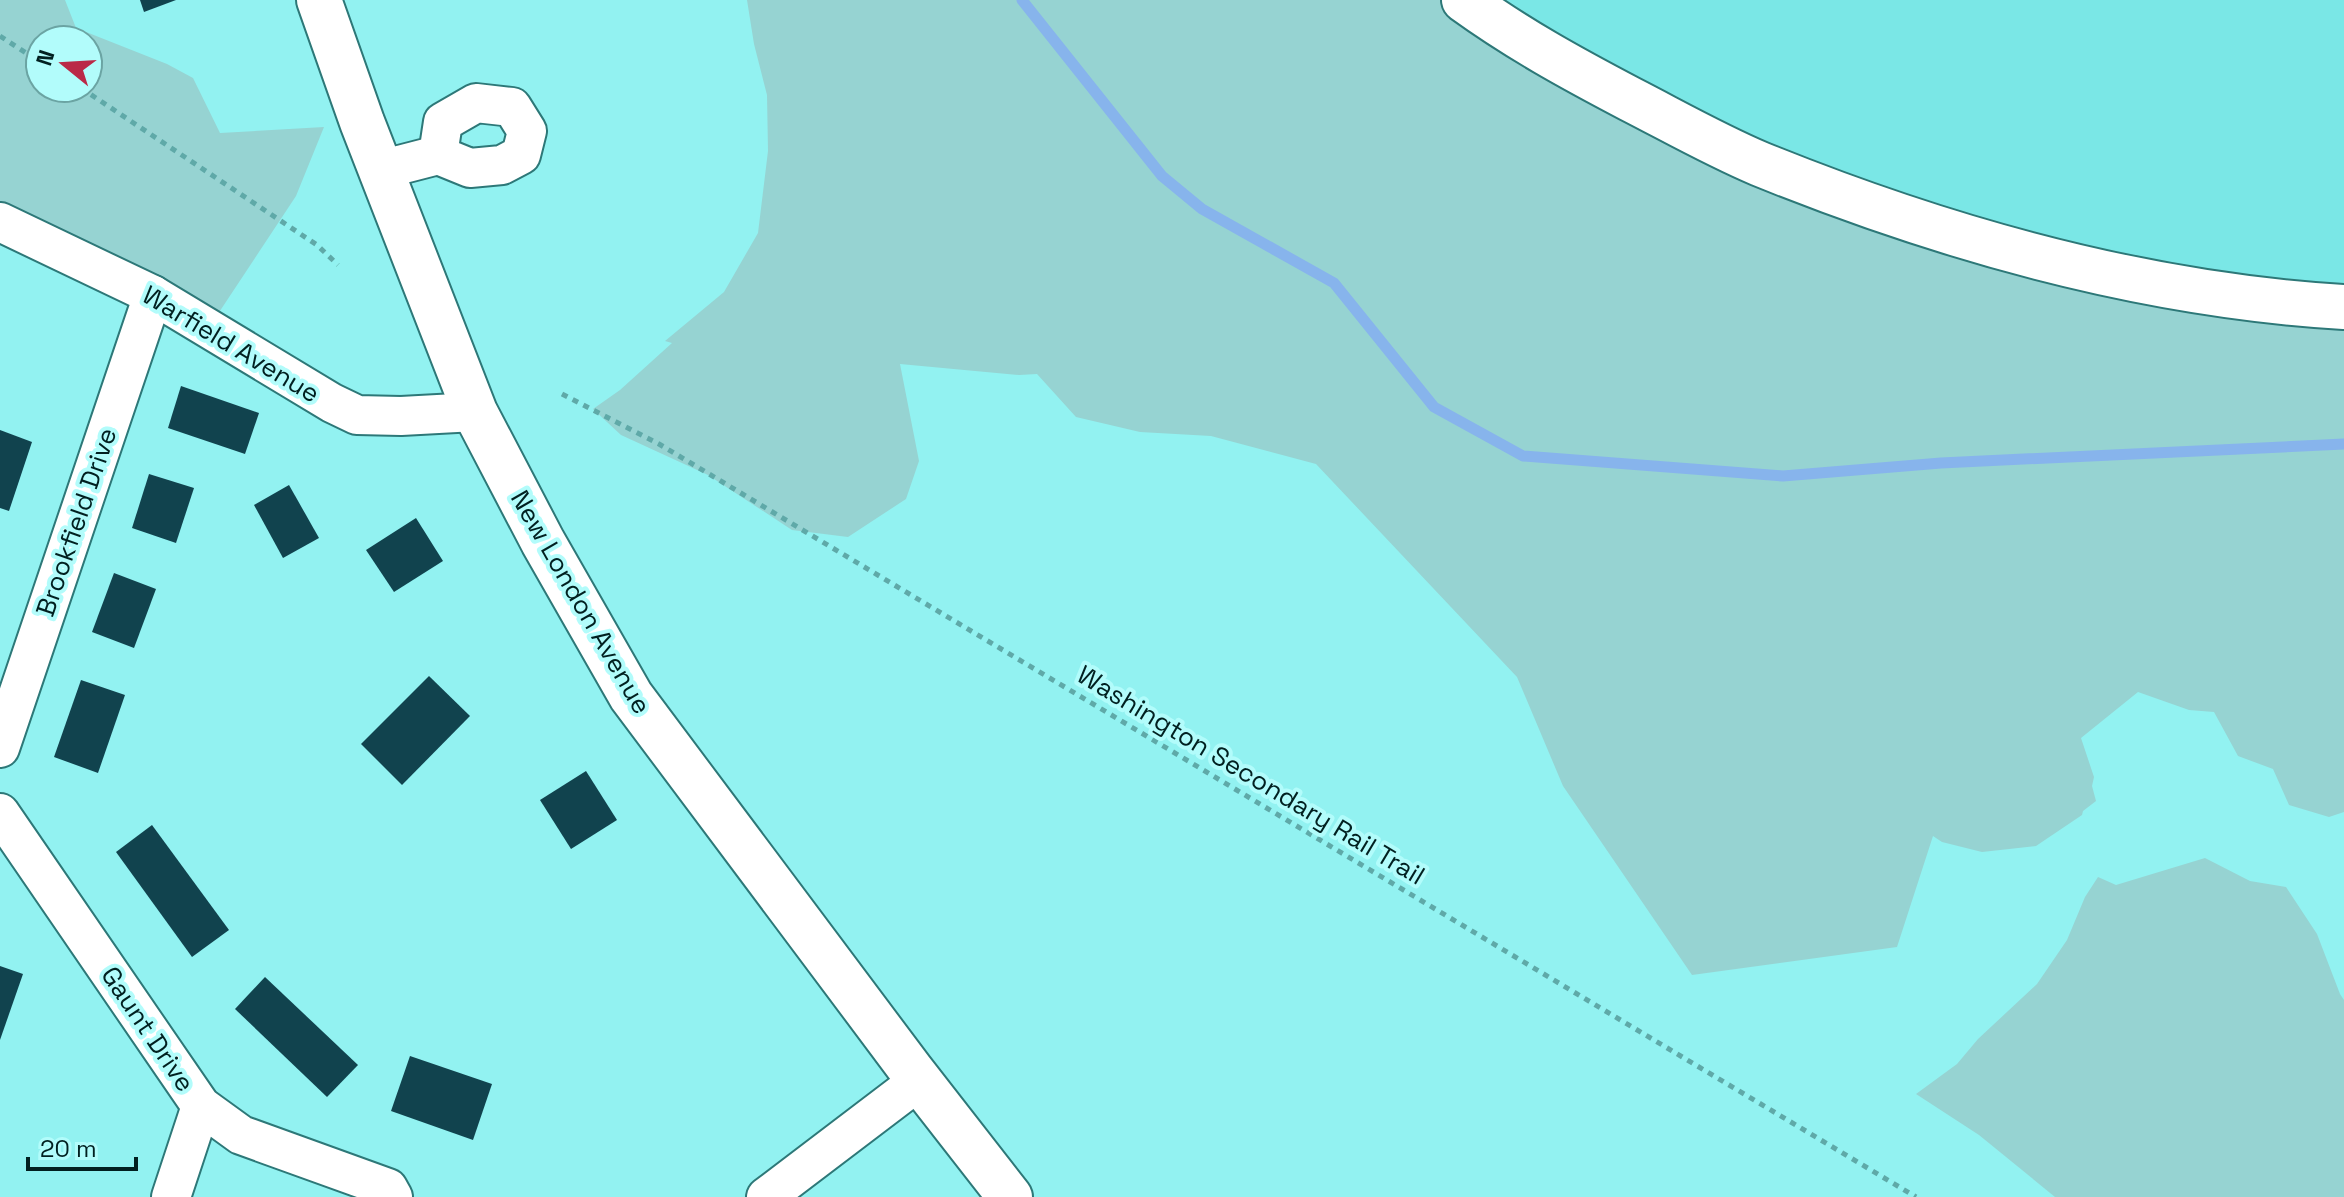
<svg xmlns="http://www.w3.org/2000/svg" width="2344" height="1197" font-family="'Space Grotesk',sans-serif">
<rect width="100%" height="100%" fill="#92f2f1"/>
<!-- built -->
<polygon fill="#7ae7e6" points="1464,0 2344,0 2344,309 2204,288 1732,151"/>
<!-- green -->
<g fill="#96d3d2" fill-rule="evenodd">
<path d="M0,0h65l11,28 91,36 26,14 27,55 104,-6 -28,69 -92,139 -204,-108zM40,40h48v48h-48z"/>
<polygon points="747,0 1464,0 1542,53 2004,245 2344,309 2344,812 2329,817 2289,805 2273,769 2238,756 2214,712 2189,710 2138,692 2081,738 2094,777 2092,786 2096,801 2083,811 2082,815 2036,846 1982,852 1942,842 1933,836 1897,947 1692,975 1563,786 1517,677 1316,464 1211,436 1140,432 1076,417 1037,374 1019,375 900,364 919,461 906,499 848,537 792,530 708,475 621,435 593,409 620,390 672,343 665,341 724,292 758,233 768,151 767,95 754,44"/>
<polygon points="2205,858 2250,881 2286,887 2317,934 2340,994 2344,1000 2344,1197 2055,1197 1979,1135 1916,1094 1957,1064 1978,1039 2037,984 2067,940 2085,897 2098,877 2116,885"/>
</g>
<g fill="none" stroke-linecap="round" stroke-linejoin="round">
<!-- stream -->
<polyline stroke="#87b4ec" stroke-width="11" points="1022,0 1162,176 1202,209 1334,283 1434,407 1523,456 1783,476 1941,463 2344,444"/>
</g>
<!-- building -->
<g fill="#11434e">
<polygon points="140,0 176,0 144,12"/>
<polygon points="181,386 259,413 245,454 168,428"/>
<polygon points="0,430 32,442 9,511 0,508"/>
<polygon points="149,474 194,488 176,543 132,528"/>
<polygon points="289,485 319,538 283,558 254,505"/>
<polygon points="416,518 443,561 394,592 366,550"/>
<polygon points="114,573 156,589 134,648 92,632"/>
<polygon points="429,676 470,716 402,785 361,744"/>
<polygon points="81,680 125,695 98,773 54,757"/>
<polygon points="586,771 617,820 571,849 540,800"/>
<polygon points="152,825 229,930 192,957 116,852"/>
<polygon points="0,966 23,974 0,1040"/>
<polygon points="265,977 358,1065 327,1097 235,1009"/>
<polygon points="410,1056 492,1084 473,1140 391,1111"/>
</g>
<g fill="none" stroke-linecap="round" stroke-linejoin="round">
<defs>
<g id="minor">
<polyline points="380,170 438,155 470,168 502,165 521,155 527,131 512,107 476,103 443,122 438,155"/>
<polyline points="0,222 153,295 332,403 357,415 401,416 475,412"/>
<polyline points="0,748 153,295"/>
<polyline points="0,813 201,1106 241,1135 388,1188 393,1197"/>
<polyline points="171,1197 201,1106"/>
<polyline points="766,1197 920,1080"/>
</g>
<g id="major">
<polyline points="319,0 362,122 475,412 543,542 631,696 911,1070 1010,1197"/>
<path d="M1464,0c54,39 107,68 166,99 43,22 85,46 130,65 185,75 383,131 584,143"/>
</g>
</defs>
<!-- minor casing -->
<use href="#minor" stroke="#2d7878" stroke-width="42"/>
<!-- major casing -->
<use href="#major" stroke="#2d7878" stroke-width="48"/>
<!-- path -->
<g stroke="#5fa9a8" stroke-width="5" stroke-dasharray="6 6" stroke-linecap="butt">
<polyline points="0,36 40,62"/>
<polyline points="81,88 317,245 338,265"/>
<polyline points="562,394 659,444 1916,1197"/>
</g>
<!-- minor -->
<use href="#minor" stroke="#fff" stroke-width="38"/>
<!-- major -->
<use href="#major" stroke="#fff" stroke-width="44"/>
</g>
<g text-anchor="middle" stroke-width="8" stroke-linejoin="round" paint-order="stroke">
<!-- street labels -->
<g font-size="26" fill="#012020" stroke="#b2fcfb">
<text transform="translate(231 344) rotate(31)" y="9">Warfield Avenue</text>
<text transform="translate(76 522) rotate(-71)" y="9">Brookfield Drive</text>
<text transform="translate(581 602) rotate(60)" y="9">New London Avenue</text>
<text transform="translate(1251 775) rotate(31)" y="9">Washington Secondary Rail Trail</text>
<text transform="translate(148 1029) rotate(56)" y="9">Gaunt Drive</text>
</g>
</g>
<!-- north arrow -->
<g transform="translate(64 64) rotate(288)"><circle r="38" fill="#b2fcfb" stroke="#6ba4a3" stroke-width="2"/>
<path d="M0-6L14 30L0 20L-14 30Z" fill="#ba2947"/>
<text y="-12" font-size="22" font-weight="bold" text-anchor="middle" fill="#012020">N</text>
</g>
<!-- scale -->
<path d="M28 1157v12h108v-12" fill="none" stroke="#012020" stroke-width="4"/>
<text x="40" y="1157" font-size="24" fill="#012020" stroke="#b2fcfb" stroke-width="6" paint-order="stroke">20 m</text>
</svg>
